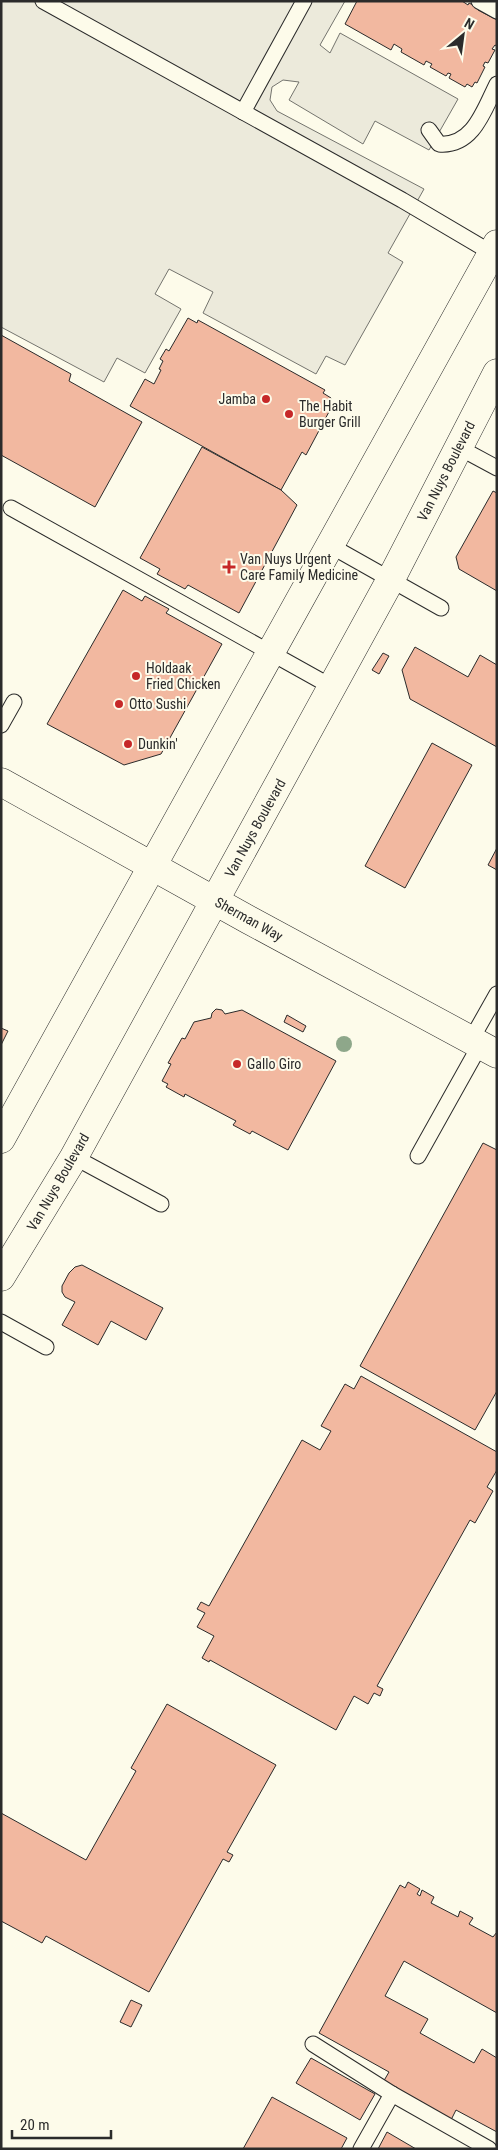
<svg xmlns="http://www.w3.org/2000/svg" width="498" height="2150" font-family="'Roboto Condensed',sans-serif">
<rect width="100%" height="100%" fill="#fdfbea"/>
<!-- parking -->
<polygon fill="#eceadb" stroke="#74746e" points="1,1 345,1 320,45 330,53 340,33 458,99 429,150 375,121 363,144 289,100 299,82 283,80 272,87 270,100 277,111 424,189 388,253 403,262 345,365 326,356 316,374 203,313 213,292 169,269 155,294 181,309 145,373 117,358 104,382 1,327"/>
<!-- building -->
<g fill="#f2b8a0" stroke="#2b2b2b">
<polygon points="357,1 462,1 468,5 469,3 479,8 478,10 497,20 497,46 495,45 492,49 495,50 488,63 485,62 483,66 485,67 477,83 475,82 472,87 467,84 465,87 449,78 451,74 448,73 446,76 430,67 432,64 426,61 424,65 401,52 402,49 394,44 391,50 345,24"/>
<polygon points="188,318 197,323 198,320 325,390 323,393 331,398 327,406 331,408 306,455 302,452 281,490 130,406 145,379 154,384 161,370 159,369 163,361 160,359 166,349 169,351"/>
<polygon points="1,335 71,374 69,381 142,422 95,507 1,455"/>
<polygon points="202,447 281,490 297,505 239,613 188,585 185,589 157,574 160,569 140,558"/>
<polygon points="493,491 497,493 497,591 459,569 456,557"/>
<polygon points="123,590 142,601 145,596 169,609 166,613 222,644 161,754 124,765 47,724"/>
<polygon points="415,647 468,677 480,655 497,665 497,747 410,699 402,670"/>
<polygon points="383,653 389,656 379,674 372,670"/>
<polygon points="432,743 472,765 405,888 365,866"/>
<polygon points="497,848 497,870 488,865"/>
<polygon points="216,1009 222,1010 225,1014 242,1010 336,1061 288,1150 252,1131 250,1134 233,1125 236,1121 185,1094 184,1097 166,1087 168,1084 162,1081 171,1064 168,1063 182,1038 185,1039 194,1022 211,1018 212,1013"/>
<polygon points="287,1015 306,1026 303,1032 284,1022"/>
<polygon points="1,1028 8,1031 1,1045"/>
<polygon points="483,1143 497,1150 497,1391 475,1430 360,1366"/>
<polygon points="82,1265 163,1308 146,1340 111,1321 98,1345 62,1325 75,1302 65,1297 62,1292 62,1286 69,1273 75,1267"/>
<polygon points="361,1376 497,1452 497,1470 487,1487 493,1491 475,1523 470,1520 377,1686 383,1689 380,1696 374,1693 368,1704 354,1696 336,1730 210,1660 209,1662 202,1658 214,1636 197,1627 205,1613 197,1609 201,1602 209,1606 302,1440 320,1450 331,1431 321,1426 345,1384 354,1389"/>
<polygon points="167,1704 276,1765 227,1852 233,1855 229,1862 223,1859 149,1992 46,1936 42,1943 1,1921 1,1813 86,1860 136,1771 131,1768"/>
<polygon points="408,1882 420,1889 417,1894 420,1896 422,1890 434,1897 431,1903 458,1917 460,1911 473,1918 469,1924 493,1937 497,1932 497,2013 404,1961 385,1996 428,2019 420,2033 474,2063 482,2049 497,2058 497,2132 456,2110 450,2122 382,2084 389,2072 319,2033 400,1885 405,1888"/>
<polygon points="131,2000 142,2005 131,2027 120,2022"/>
<polygon points="311,2058 375,2094 360,2120 296,2083"/>
<polygon points="272,2097 347,2138 341,2149 243,2149"/>
<polygon points="387,2132 416,2149 378,2149"/>
</g>
<g fill="none" stroke-linecap="round" stroke-linejoin="round">
<defs>
<g id="lane">
<polyline points="43,1 402,200 497,256"/>
<polyline points="479,1 497,11"/>
<polyline points="243,112 304,1"/>
<path d="M429,130l10,14c34,3 45,-34 58,-60"/>
<polyline points="458,447 497,468"/>
<polyline points="11,508 332,687"/>
<polyline points="331,546 441,608"/>
<polyline points="1,725 14,702"/>
<polyline points="471,1040 497,994"/>
<polyline points="418,1156 480,1045"/>
<polyline points="74,1157 161,1204"/>
<polyline points="1,1322 46,1347"/>
<polyline points="313,2044 392,2094 489,2149"/>
<polyline points="361,2149 392,2094"/>
</g>
<g id="primary">
<polyline points="1,782 249,920 497,1054"/>
<polyline points="1,1139 497,244"/>
<polyline points="1,1277 74,1157 254,829 391,579 497,373"/>
</g>
</defs>
<!-- lane casing -->
<use href="#lane" stroke="#2b2b2b" stroke-width="17"/>
<!-- primary casing -->
<use href="#primary" stroke="#2b2b2b" stroke-width="29"/>
<!-- lane -->
<use href="#lane" stroke="#fdfbea" stroke-width="15"/>
<!-- primary -->
<use href="#primary" stroke="#fdfbea" stroke-width="28"/>
</g>
<!-- trees -->
<circle fill="#8ea78a" cx="344" cy="1044" r="8"/>
<!-- markers -->
<g fill="#c62828" stroke="#fdfbea" stroke-width="2">
<circle cx="266" cy="399" r="5"/>
<circle cx="289" cy="414" r="5"/>
<path d="M226.5 559.5h5v5h5v5h-5v5h-5v-5h-5v-5h5z"/>
<circle cx="136" cy="676" r="5"/>
<circle cx="119" cy="704" r="5"/>
<circle cx="128" cy="744" r="5"/>
<circle cx="237" cy="1064" r="5"/>
</g>
<g text-anchor="middle" stroke-width="4" stroke-linejoin="round" paint-order="stroke">
<!-- poi labels -->
<g font-size="14" fill="#2b2b2b" stroke="#fdfbea" text-anchor="start">
<text x="256" y="404" text-anchor="end">Jamba</text>
<text x="299" y="411">The Habit<tspan x="299" dy="16">Burger Grill</tspan></text>
<text x="240" y="564">Van Nuys Urgent<tspan x="240" dy="16">Care Family Medicine</tspan></text>
<text x="146" y="673">Holdaak<tspan x="146" dy="16">Fried Chicken</tspan></text>
<text x="129" y="709">Otto Sushi</text>
<text x="138" y="749">Dunkin'</text>
<text x="247" y="1069">Gallo Giro</text>
</g>
<!-- street labels -->
<g font-size="14" fill="#2b2b2b" stroke="#fdfbea">
<text transform="translate(446 471) rotate(-63)" y="5">Van Nuys Boulevard</text>
<text transform="translate(255 828) rotate(-61)" y="5">Van Nuys Boulevard</text>
<text transform="translate(249 919) rotate(29)" y="5">Sherman Way</text>
<text transform="translate(58 1182) rotate(-60)" y="5">Van Nuys Boulevard</text>
</g>
</g>
<!-- border -->
<rect width="498" height="2150" fill="none" stroke="#2b2b2b" stroke-width="5"/>
<!-- north arrow -->
<g transform="translate(463 35) rotate(29)" stroke="#fdfbea" stroke-width="4" paint-order="stroke">
<path d="M0-4L9 19L0 12L-9 19Z" fill="#2b2b2b"/>
<text y="-8" font-size="14" font-weight="bold" text-anchor="middle" fill="#2b2b2b">N</text>
</g>
<!-- scale -->
<path d="M12 2130v8h99v-8" fill="none" stroke="#2b2b2b" stroke-width="2.5"/>
<text x="20" y="2130" font-size="15" fill="#2b2b2b" stroke="#fdfbea" stroke-width="4" paint-order="stroke">20 m</text>
</svg>
